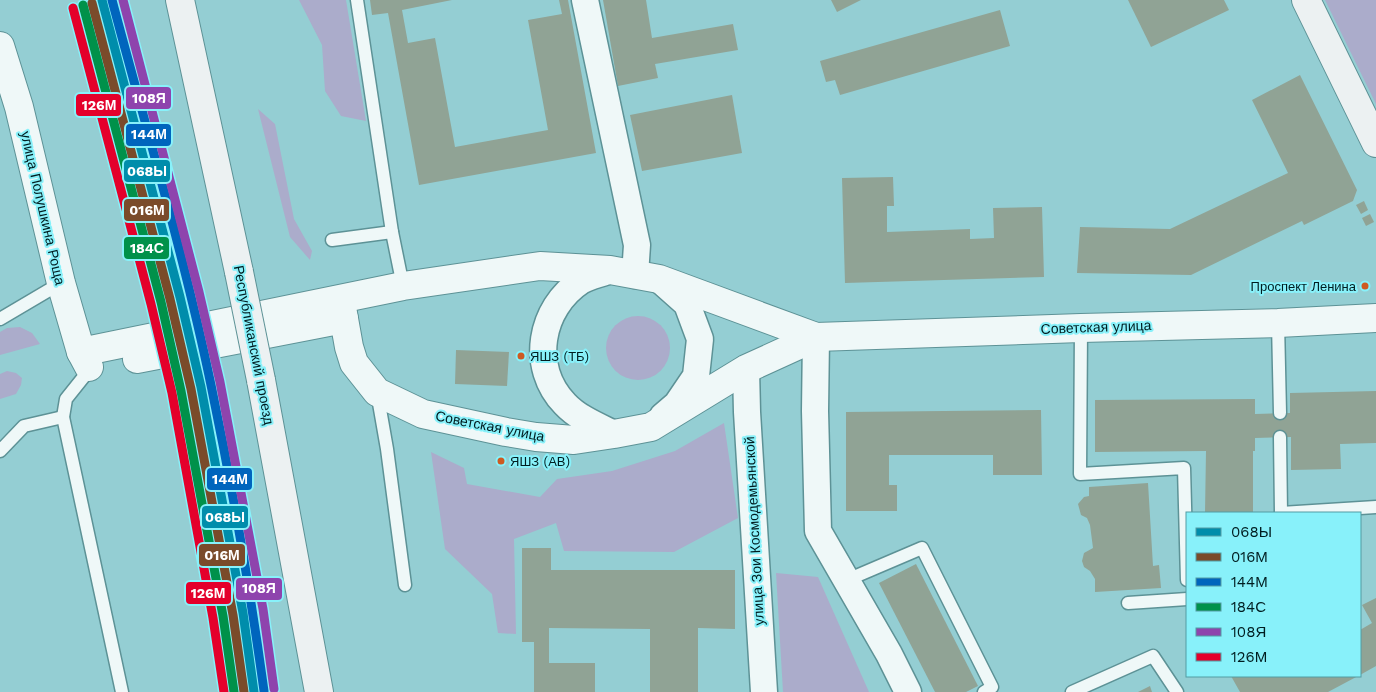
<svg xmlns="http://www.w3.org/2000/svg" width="1376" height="692" font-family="'Work Sans',sans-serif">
<rect width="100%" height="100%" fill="#94ced3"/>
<!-- green -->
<g fill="#abaccb">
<polygon points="299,0 346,0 366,121 341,116 325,91 322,45"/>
<polygon points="1325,0 1376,0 1376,104"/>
<polygon points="258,109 275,124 294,219 312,251 310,260 290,237"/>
<circle cx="638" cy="348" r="32"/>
<polygon points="20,327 32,333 40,344 0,355 0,332 7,328"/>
<polygon points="7,371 16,373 22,378 21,385 16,394 0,399 0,374"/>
<polygon points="724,423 738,518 674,552 564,551 556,523 514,539 516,634 498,633 492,594 445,549 431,452 464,468 467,484 540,497 557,479 612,471 675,451"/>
<polygon points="776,573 818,577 869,692 783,692"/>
</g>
<!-- building -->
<g fill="#90a395">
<polygon points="370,0 452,0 402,10 408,43 435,38 455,147 548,130 528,20 562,14 559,0 568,0 596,153 419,185 388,13 372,15"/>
<polygon points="603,0 646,0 652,38 733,24 738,50 655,64 658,78 618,86"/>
<polygon points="831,0 861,0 837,12"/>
<polygon points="1128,0 1224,0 1229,10 1151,47"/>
<polygon points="1000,10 1010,46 840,95 835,80 826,82 820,61"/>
<polygon points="1300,75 1357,190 1353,201 1304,225 1302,221 1191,275 1077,273 1080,227 1170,229 1288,173 1252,100"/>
<polygon points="732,95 742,153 642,171 630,115"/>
<polygon points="893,177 894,206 887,206 887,232 970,229 970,239 994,238 993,208 1042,207 1044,277 845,283 842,178"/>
<polygon points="1364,201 1368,210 1361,214 1356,205"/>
<polygon points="1370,214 1374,222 1366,226 1362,218"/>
<polygon points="456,350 509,352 507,386 455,384"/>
<polygon points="1376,391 1376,443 1340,444 1341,469 1291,470 1291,437 1255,438 1255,451 1253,451 1253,513 1205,513 1206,451 1095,452 1095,400 1255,399 1255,414 1290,413 1290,393"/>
<polygon points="1041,410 1042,475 993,475 993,455 889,455 889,485 897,485 897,511 846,511 846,412"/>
<polygon points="1148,483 1153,566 1159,565 1161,588 1095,592 1095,579 1090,571 1084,567 1082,561 1084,553 1093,548 1090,525 1087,518 1081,515 1078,504 1084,497 1089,496 1089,487"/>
<polygon points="522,548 551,548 551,570 735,570 735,629 698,628 698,692 650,692 650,629 549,628 549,663 595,663 595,692 534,692 534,642 522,642"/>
<polygon points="916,564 978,686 966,692 935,692 879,583"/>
<polygon points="1376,598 1376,666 1360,675 1360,630 1372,623 1362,605"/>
<polygon points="1231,676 1358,676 1328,692 1240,692"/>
<polygon points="1150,686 1152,692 1138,692"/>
</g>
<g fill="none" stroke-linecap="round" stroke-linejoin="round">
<defs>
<g id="service">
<polyline points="357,0 392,232 403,286"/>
<polyline points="332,240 392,232"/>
<polyline points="0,319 61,283"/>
<polyline points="1278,323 1280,413"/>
<polyline points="1081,328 1080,474 1184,468 1187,580"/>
<polyline points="90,369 66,399 63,417 122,692"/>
<polyline points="377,392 387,449 405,585"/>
<polyline points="1280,437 1281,513"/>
<polyline points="0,451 24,426 63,417"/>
<polyline points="1281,513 1376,507"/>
<polyline points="847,580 922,548 992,687 984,692"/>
<polyline points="1128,603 1187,599"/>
<polyline points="1072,692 1153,656 1177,692"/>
</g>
<g id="minor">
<polyline points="585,0 637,245 635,275"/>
<path d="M610,270c-9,4 -21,6 -29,11 -41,27 -52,86 -16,123 13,14 33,22 49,30"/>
<polyline points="660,280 687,304 700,339 696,376 677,404 663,416"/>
<polyline points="816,337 815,411 818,531 889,654 908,692"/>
<polyline points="746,369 747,412 764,692"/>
</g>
<g id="tertiary">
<polyline points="0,46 19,107 61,283 81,352 89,367"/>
<polyline points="341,302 349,347 354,363 377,392 423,414 506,432 536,437 574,440 614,434 651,427 746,369 816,337"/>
<polyline points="81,352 403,286 540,266 610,270 659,279 816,337 1081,328 1278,323 1376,318"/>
<polyline points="137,359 344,319"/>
</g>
<g id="secondary">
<polyline points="180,0 239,272"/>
<polyline points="1306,0 1376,143"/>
<polyline points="261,380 319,692"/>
</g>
</defs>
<!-- service casing -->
<use href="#service" stroke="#5d9296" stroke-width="15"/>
<!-- minor casing -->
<use href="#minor" stroke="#5d9296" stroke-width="29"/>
<!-- tertiary casing -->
<use href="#tertiary" stroke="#5d9296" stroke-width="30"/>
<!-- secondary casing -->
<use href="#secondary" stroke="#5d9296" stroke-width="30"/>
<!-- service -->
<use href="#service" stroke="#eff8f8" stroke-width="12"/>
<!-- minor -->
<use href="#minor" stroke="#eff8f8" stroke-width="26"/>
<!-- tertiary -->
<use href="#tertiary" stroke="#eff8f8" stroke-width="28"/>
<!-- secondary -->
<use href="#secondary" stroke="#ecf1f2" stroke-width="28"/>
<defs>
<polyline id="secondary-bridge" points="239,272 261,380"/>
</defs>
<!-- secondary-bridge casing -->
<use href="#secondary-bridge" stroke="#5d9296" stroke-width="30" stroke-linecap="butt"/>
<!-- secondary-bridge -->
<use href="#secondary-bridge" stroke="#ecf1f2" stroke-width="28"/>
<defs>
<polyline id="rail-1" points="102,0 180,297 201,387 243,613 254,692"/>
<polyline id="rail-2" points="92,3 170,299 191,389 233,615 244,692"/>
<path id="rail-3" d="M112,0c34,128 72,255 99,385 21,101 39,203 53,306"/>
<polyline id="rail-4" points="83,5 161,302 181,391 223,616 234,692"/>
<polyline id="rail-5" points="123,0 199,292 220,382 263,609 274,689"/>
<polyline id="rail-6" points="73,8 151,304 172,393 213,618 224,692"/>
</defs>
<!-- rail-1 casing -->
<use href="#rail-1" stroke="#88f1fa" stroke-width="12"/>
<!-- rail-2 casing -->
<use href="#rail-2" stroke="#88f1fa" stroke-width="12"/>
<!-- rail-3 casing -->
<use href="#rail-3" stroke="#88f1fa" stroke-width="12"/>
<!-- rail-4 casing -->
<use href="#rail-4" stroke="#88f1fa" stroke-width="12"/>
<!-- rail-5 casing -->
<use href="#rail-5" stroke="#88f1fa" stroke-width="12"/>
<!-- rail-6 casing -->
<use href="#rail-6" stroke="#88f1fa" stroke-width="12"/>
<!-- rail-1 -->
<use href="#rail-1" stroke="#008dab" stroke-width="9"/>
<!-- rail-2 -->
<use href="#rail-2" stroke="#7a4b2a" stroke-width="9"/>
<!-- rail-3 -->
<use href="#rail-3" stroke="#0065bd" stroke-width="9"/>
<!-- rail-4 -->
<use href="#rail-4" stroke="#00914a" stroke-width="9"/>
<!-- rail-5 -->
<use href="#rail-5" stroke="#8e44ad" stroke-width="9"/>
<!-- rail-6 -->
<use href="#rail-6" stroke="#e4002b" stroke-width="9"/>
</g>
<!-- markers -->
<g fill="#ce5a22" stroke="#88f1fa" stroke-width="2">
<circle cx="1365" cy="286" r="4.5"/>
<circle cx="521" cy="356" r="4.5"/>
<circle cx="501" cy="461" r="4.5"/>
</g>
<g text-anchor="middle" stroke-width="4" stroke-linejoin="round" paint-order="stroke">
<!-- bus labels -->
<g font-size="13" fill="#001d20" stroke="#88f1fa" text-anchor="start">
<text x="1356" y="291" text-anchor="end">Проспект Ленина</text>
<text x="530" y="361">ЯШЗ (ТБ)</text>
<text x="510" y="466">ЯШЗ (АВ)</text>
</g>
<!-- street labels -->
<g font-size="14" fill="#001d20" stroke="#88f1fa">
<text transform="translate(43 208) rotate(77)" y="5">улица Полушкина Роща</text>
<text transform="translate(1096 327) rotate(-2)" y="5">Советская улица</text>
<text transform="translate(254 345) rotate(79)" y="5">Республиканский проезд</text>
<text transform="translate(490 426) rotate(11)" y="5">Советская улица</text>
<text transform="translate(754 531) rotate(-93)" y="5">улица Зои Космодемьянской</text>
</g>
</g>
<g stroke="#88f1fa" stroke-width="2">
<rect x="125" y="86" width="47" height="24" rx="5" fill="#8e44ad"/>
<rect x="75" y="93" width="47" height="24" rx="5" fill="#e4002b"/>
<rect x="125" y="123" width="47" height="24" rx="5" fill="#0065bd"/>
<rect x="123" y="159" width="48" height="24" rx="5" fill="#008dab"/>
<rect x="123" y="198" width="47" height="24" rx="5" fill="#7a4b2a"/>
<rect x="123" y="236" width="47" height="24" rx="5" fill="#00914a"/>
<rect x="206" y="467" width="47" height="24" rx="5" fill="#0065bd"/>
<rect x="201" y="505" width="48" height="24" rx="5" fill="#008dab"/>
<rect x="198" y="543" width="48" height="24" rx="5" fill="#7a4b2a"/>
<rect x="235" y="577" width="48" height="24" rx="5" fill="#8e44ad"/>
<rect x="185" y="581" width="47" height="24" rx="5" fill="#e4002b"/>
</g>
<g font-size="14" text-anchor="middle" font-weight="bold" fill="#fff">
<text x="149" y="103">108Я</text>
<text x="99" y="110">126М</text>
<text x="149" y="139">144М</text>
<text x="147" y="176">068Ы</text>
<text x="147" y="215">016М</text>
<text x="147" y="253">184С</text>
<text x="230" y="484">144М</text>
<text x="225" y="522">068Ы</text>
<text x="222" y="560">016М</text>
<text x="259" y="593">108Я</text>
<text x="208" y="598">126М</text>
</g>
<!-- legend -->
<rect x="1186" y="512" width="175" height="165" fill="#88f1fa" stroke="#529ca3"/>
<rect x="1196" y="528" width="25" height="8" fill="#008dab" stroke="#529ca3"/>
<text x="1231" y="537" font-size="15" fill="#001d20">068Ы</text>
<rect x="1196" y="553" width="25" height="8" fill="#7a4b2a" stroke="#529ca3"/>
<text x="1231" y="562" font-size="15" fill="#001d20">016М</text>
<rect x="1196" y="578" width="25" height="8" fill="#0065bd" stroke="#529ca3"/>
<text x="1231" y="587" font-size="15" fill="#001d20">144М</text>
<rect x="1196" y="603" width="25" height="8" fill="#00914a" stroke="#529ca3"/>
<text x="1231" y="612" font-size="15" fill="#001d20">184С</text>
<rect x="1196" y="628" width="25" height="8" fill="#8e44ad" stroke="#529ca3"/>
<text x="1231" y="637" font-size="15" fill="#001d20">108Я</text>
<rect x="1196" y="653" width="25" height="8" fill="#e4002b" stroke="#529ca3"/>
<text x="1231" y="662" font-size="15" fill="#001d20">126М</text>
</svg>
